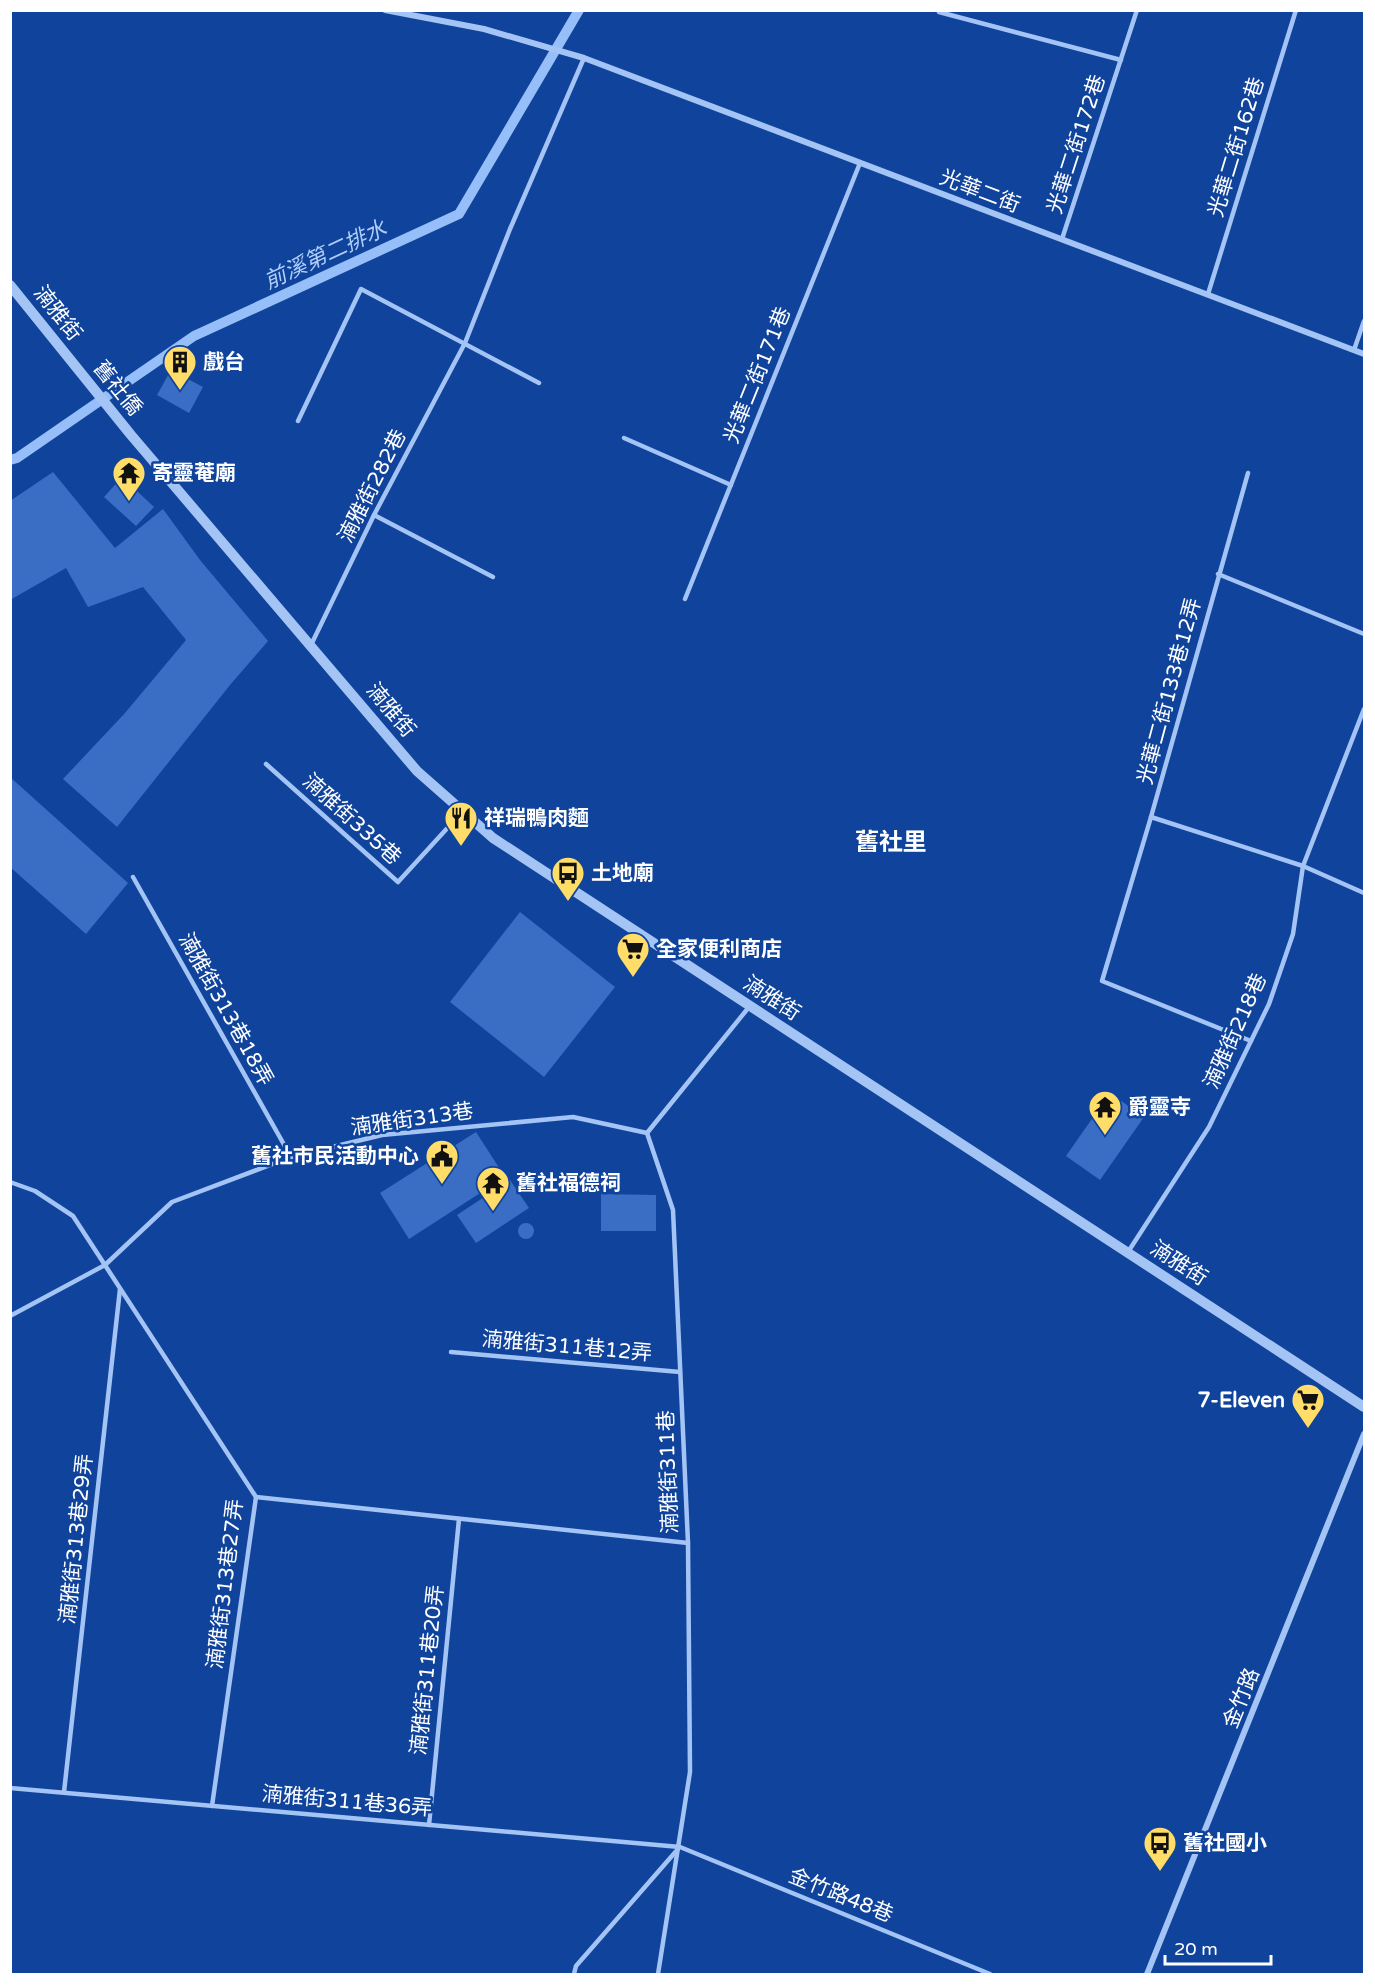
<svg xmlns="http://www.w3.org/2000/svg" width="1375" height="1985" font-family="'Varela Round','Noto Sans TC',sans-serif">
<rect width="100%" height="100%" fill="#10449c"/>
<g fill="none" stroke-linecap="round" stroke-linejoin="round">
<!-- stream -->
<polyline stroke="#96bef8" stroke-width="10" points="10,460 17,458 194,336 459,214 579,10"/>
</g>
<!-- building -->
<g fill="#396ec4">
<polygon points="171,370 203,387 189,413 157,395"/>
<polygon points="53,472 115,548 163,509 200,560 268,641 230,685 117,827 63,779 125,713 186,640 143,587 88,607 66,568 10,600 10,501"/>
<polygon points="122,477 154,507 136,526 104,497"/>
<polygon points="10,777 128,883 86,934 10,867"/>
<polygon points="520,912 615,987 544,1077 450,1002"/>
<polygon points="1110,1093 1144,1117 1100,1180 1066,1156"/>
<polygon points="476,1132 505,1177 409,1239 380,1193"/>
<polygon points="510,1180 529,1208 476,1243 457,1215"/>
<polygon points="601,1194 656,1195 656,1231 601,1231"/>
<circle cx="526" cy="1231" r="8"/>
</g>
<g fill="none" stroke-linecap="round" stroke-linejoin="round">
<!-- service -->
<g stroke="#a4c4f5" stroke-width="4.5">
<polyline points="939,12 1121,60"/>
<polyline points="1062,239 1137,10"/>
<polyline points="1208,294 1296,10"/>
<polyline points="1354,350 1364,321"/>
<polyline points="298,421 361,289 539,383"/>
<polyline points="624,438 731,485"/>
<polyline points="1248,473 1151,817 1102,981 1251,1041"/>
<polyline points="374,515 493,577"/>
<polyline points="1218,574 1364,634"/>
<polyline points="685,599 860,163"/>
<polyline points="311,645 374,515 465,343 510,229 584,58"/>
<polyline points="266,764 398,882 463,811"/>
<polyline points="1151,817 1303,866 1364,893"/>
<polyline points="133,877 291,1157"/>
<polyline points="647,1133 673,1210 688,1543 690,1772 658,1974"/>
<polyline points="647,1133 749,1007"/>
<polyline points="10,1182 35,1191 73,1216 256,1497 212,1806"/>
<polyline points="1128,1252 1209,1127 1269,1004 1293,934 1303,866 1364,709"/>
<polyline points="10,1316 105,1265 172,1202 291,1157 382,1135 573,1117 647,1133"/>
<polyline points="451,1352 680,1372"/>
<polyline points="256,1497 688,1543"/>
<polyline points="10,1788 680,1847 990,1974"/>
<polyline points="64,1792 120,1289"/>
<polyline points="429,1825 459,1519"/>
<polyline points="574,1974 576,1966 678,1849"/>
</g>
<!-- minor -->
<g stroke="#a4c4f5" stroke-width="6">
<polyline points="385,10 484,29 584,58 1364,354"/>
<polyline points="1147,1974 1364,1434"/>
</g>
<!-- tertiary -->
<polyline stroke="#a4c4f5" stroke-width="10" points="10,285 131,435 417,771 493,838 1364,1407"/>
</g>
<!-- icons -->
<defs>
<symbol id="building-pin" viewBox="-11 -11 22 30"><path d="M0 17L-7.5 6A9.5 9.5 0 1 1 7.5 6Z" fill="#ffdd68" stroke="#10449c"/><path d="M-4-6H4V6H1V3H-1V6H-4ZM-2.5-4.3h1.7v1.8h-1.7ZM.8-4.3h1.7v1.8H.8ZM-2.5-1h1.7V.8h-1.7ZM.8-1h1.7V.8H.8Z" fill="#111"/></symbol>
<symbol id="temple-pin" viewBox="-11 -11 22 30"><path d="M0 17L-7.5 6A9.5 9.5 0 1 1 7.5 6Z" fill="#ffdd68" stroke="#10449c"/><path d="M0-6L5-2H3V0L6.5 2.5H4V6H1.5V3h-3V6H-4V2.5H-6.5L-3 0V-2H-5Z" fill="#111"/></symbol>
<symbol id="restaurant-pin" viewBox="-11 -11 22 30"><path d="M0 17L-7.5 6A9.5 9.5 0 1 1 7.5 6Z" fill="#ffdd68" stroke="#10449c"/><path d="M-5-6h1v4h1v-4h1v4h1v-4h1v5L-1.5 .5V6h-2V.5L-5-1ZM5-6V6H3V1.5H1.5Q1.5-4 5-6Z" fill="#111"/></symbol>
<symbol id="bus-pin" viewBox="-11 -11 22 30"><path d="M0 17L-7.5 6A9.5 9.5 0 1 1 7.5 6Z" fill="#ffdd68" stroke="#10449c"/><path d="M-5-6H5V4H4V6H2V4H-2V6H-4V4H-5ZM-3.5-4V0h7V-4ZM-3.5 1.2v1.5H-2V1.2ZM2 1.2v1.5H3.5V1.2Z" fill="#111"/></symbol>
<symbol id="supermarket-pin" viewBox="-11 -11 22 30"><path d="M0 17L-7.5 6A9.5 9.5 0 1 1 7.5 6Z" fill="#ffdd68" stroke="#10449c"/><path d="M-6-5.5h2.5l.6 2H6L4.5 2H-2.5L-4.4-4H-6ZM-1.5 3.2a1.3 1.3 0 1 0 .1 0ZM3 3.2a1.3 1.3 0 1 0 .1 0Z" fill="#111"/></symbol>
<symbol id="civic-pin" viewBox="-11 -11 22 30"><path d="M0 17L-7.5 6A9.5 9.5 0 1 1 7.5 6Z" fill="#ffdd68" stroke="#10449c"/><path d="M-.6-6.5H3V-4.5H.6V-3L4-1V1h2V6H-6V1h2V-1L-.6-3ZM-1.2 2.5V6h2.4V2.5Z" fill="#111"/></symbol>
</defs>
<g fill-rule="evenodd">
<use href="#building-pin" x="161" y="343" width="38" height="52"/>
<use href="#temple-pin" x="110" y="454" width="38" height="52"/>
<use href="#restaurant-pin" x="442" y="799" width="38" height="52"/>
<use href="#bus-pin" x="549" y="854" width="38" height="52"/>
<use href="#supermarket-pin" x="614" y="930" width="38" height="52"/>
<use href="#temple-pin" x="1086" y="1088" width="38" height="52"/>
<use href="#civic-pin" x="423" y="1137" width="38" height="52"/>
<use href="#temple-pin" x="474" y="1164" width="38" height="52"/>
<use href="#supermarket-pin" x="1289" y="1381" width="38" height="52"/>
<use href="#bus-pin" x="1141" y="1824" width="38" height="52"/>
</g>
<g text-anchor="middle" stroke-width="5" stroke-linejoin="round" paint-order="stroke">
<!-- street labels -->
<g font-size="21" fill="#fff" stroke="#10449c">
<text transform="translate(1076 144) rotate(-72)" y="7">光華二街172巷</text>
<text transform="translate(1236 147) rotate(-73)" y="7">光華二街162巷</text>
<text transform="translate(980 191) rotate(21)" y="7">光華二街</text>
<text transform="translate(58 313) rotate(52)" y="7">湳雅街</text>
<text transform="translate(757 375) rotate(-68)" y="7">光華二街171巷</text>
<text transform="translate(118 388) rotate(51)" y="7">舊社僑</text>
<text transform="translate(372 486) rotate(-63)" y="7">湳雅街282巷</text>
<text transform="translate(1169 691) rotate(-75)" y="7">光華二街133巷12弄</text>
<text transform="translate(391 710) rotate(50)" y="7">湳雅街</text>
<text transform="translate(352 819) rotate(42)" y="7">湳雅街335巷</text>
<text transform="translate(772 998) rotate(33)" y="7">湳雅街</text>
<text transform="translate(226 1009) rotate(61)" y="7">湳雅街313巷18弄</text>
<text transform="translate(1235 1031) rotate(-66)" y="7">湳雅街218巷</text>
<text transform="translate(412 1119) rotate(-8)" y="7">湳雅街313巷</text>
<text transform="translate(1179 1263) rotate(33)" y="7">湳雅街</text>
<text transform="translate(567 1346) rotate(5)" y="7">湳雅街311巷12弄</text>
<text transform="translate(668 1472) rotate(-92)" y="7">湳雅街311巷</text>
<text transform="translate(76 1539) rotate(-84)" y="7">湳雅街313巷29弄</text>
<text transform="translate(225 1584) rotate(-83)" y="7">湳雅街313巷27弄</text>
<text transform="translate(427 1670) rotate(-84)" y="7">湳雅街311巷20弄</text>
<text transform="translate(1241 1698) rotate(-68)" y="7">金竹路</text>
<text transform="translate(347 1801) rotate(5)" y="7">湳雅街311巷36弄</text>
<text transform="translate(841 1895) rotate(22)" y="7">金竹路48巷</text>
</g>
<!-- poi labels -->
<g font-size="21" font-weight="bold" fill="#fff" stroke="#10449c" text-anchor="start">
<text x="203" y="369">戲台</text>
<text x="152" y="480">寄靈菴廟</text>
<text x="484" y="825">祥瑞鴨肉麵</text>
<text x="591" y="880">土地廟</text>
<text x="656" y="956">全家便利商店</text>
<text x="1128" y="1114">爵靈寺</text>
<text x="419" y="1163" text-anchor="end">舊社市民活動中心</text>
<text x="516" y="1190">舊社福德祠</text>
<text x="1285" y="1407" text-anchor="end">7-Eleven</text>
<text x="1183" y="1850">舊社國小</text>
</g>
<!-- water labels -->
<g font-size="22" font-style="italic" fill="#b1cefb" stroke="#10449c">
<text transform="translate(325 254) rotate(-25)" y="8">前溪第二排水</text>
</g>
<!-- quarter labels -->
<g font-size="24" font-weight="bold" fill="#fff" stroke="#10449c">
<text x="891" y="850">舊社里</text>
</g>
</g>
<!-- border -->
<rect width="1375" height="1985" fill="none" stroke="#ffffff" stroke-width="24"/>
<!-- scale -->
<path d="M1165 1955v9h106v-9" fill="none" stroke="#ffffff" stroke-width="3"/>
<text x="1174" y="1955" font-size="18" fill="#ffffff" stroke="#10449c" stroke-width="4.5" paint-order="stroke">20 m</text>
</svg>
